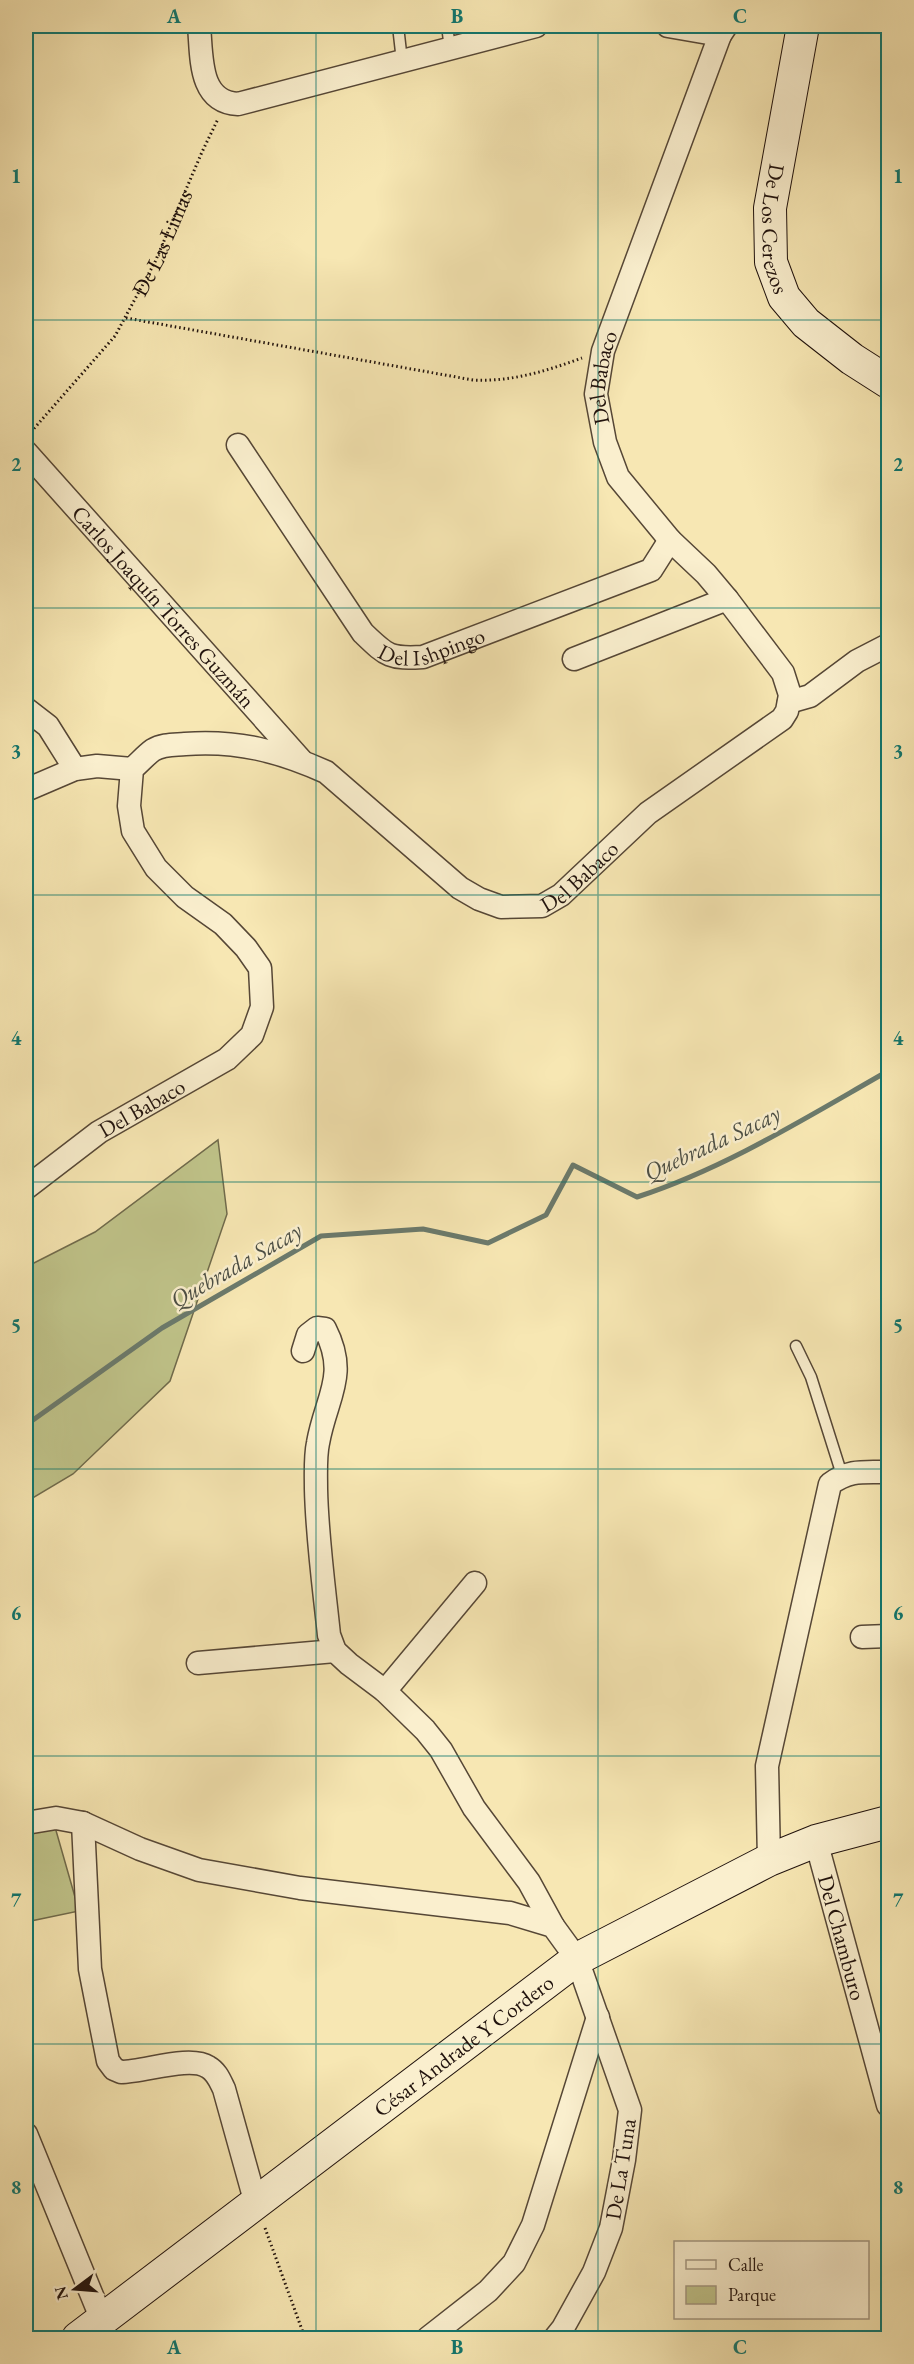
<svg xmlns="http://www.w3.org/2000/svg" width="914" height="2364" font-family="'EB Garamond',serif">
<rect width="100%" height="100%" fill="#f7e7b3"/>
<filter id="stains"><feTurbulence type="fractalNoise" baseFrequency=".00333" numOctaves="4"/><feColorMatrix values="0 0 0 0 .2 0 0 0 0 .09 0 0 0 0 .02 0 0 0 .5 -.17"/></filter>
<radialGradient id="worn" r=".72"><stop offset=".6" stop-color="#630" stop-opacity="0"/><stop offset="1" stop-color="#630" stop-opacity=".3"/></radialGradient>
<!-- green -->
<g fill="#c0c48a" stroke="#706b4c" stroke-width="1.5">
<polygon points="218,1140 227,1214 170,1381 73,1474 26,1502 26,1267 95,1232"/>
<polygon points="55,1827 79,1911 26,1922 26,1835"/>
</g>
<g fill="none" stroke-linecap="round" stroke-linejoin="round">
<!-- stream -->
<path stroke="#6b7a6c" stroke-width="5" d="M26,1425l136,-97 159,-92 102,-7 65,14 58,-28 27,-50 64,32c89,-29 170,-80 251,-126"/>
<defs>
<g id="lane">
<polyline points="398,26 402,61"/>
<polyline points="447,26 450,48"/>
<polyline points="796,1346 811,1377 842,1475"/>
</g>
<g id="street">
<path d="M199,26c3,30 -1,76 39,78l298,-78"/>
<polyline points="668,26 720,35"/>
<path id="s2" d="M238,445l125,188c24,23 26,26 60,24l228,-87 19,-30"/>
<path id="s3" d="M26,452l275,308"/>
<polyline points="574,659 727,599"/>
<polyline points="789,702 810,696 857,661 888,645"/>
<polyline points="26,709 48,726 75,769"/>
<polyline points="26,790 75,769 97,766 132,769"/>
<path id="s4" d="M26,1188l73,-56 128,-73 25,-24 10,-28 -2,-39 -14,-20 -23,-24 -38,-27 -29,-29 -23,-37 -4,-25 3,-37c7,-6 14,-14 21,-19 10,-6 22,-5 32,-6 52,-4 94,7 141,28l134,116 19,11 22,8 41,-1 19,-11 87,-82 134,-94 5,-8 3,-16 -7,-22 -56,-74 -21,-25 -36,-34 -52,-63 -13,-35 -9,-48 7,-43 117,-316 6,-9"/>
<path d="M303,1351l5,-16 9,-7 8,1c24,47 1,68 -7,114 -3,14 -2,31 -2,46 1,48 8,98 13,146l6,16 14,13 36,27 40,39 16,20 33,58 55,74 24,44"/>
<polyline points="862,1637 888,1636"/>
<polyline points="198,1663 335,1651"/>
<polyline points="385,1691 475,1583"/>
<polyline points="26,1823 56,1818 83,1823 140,1849 199,1870 300,1888 510,1913 553,1926 577,1959 630,2110 624,2160 611,2228 594,2272 563,2328 555,2338"/>
<path d="M83,1823l7,146 18,92 6,8 7,3c23,0 69,-17 87,-5 9,5 12,14 16,22l32,115"/>
<path id="s5" d="M816,1841l72,264"/>
<path d="M769,1860l-2,-94 63,-282c19,-14 32,-12 54,-12"/>
<polyline points="26,2134 102,2320"/>
<polyline points="428,2338 488,2291 514,2263 533,2225 598,2017"/>
</g>
<g id="secondary">
<path id="s6" d="M803,26l-33,182 1,54 13,35 22,26 46,36 36,23"/>
<path id="s7" d="M78,2338l499,-379 192,-99 47,-19 72,-19"/>
</g>
</defs>
<!-- lane casing -->
<use href="#lane" stroke="#564736" stroke-width="13"/>
<!-- street casing -->
<use href="#street" stroke="#564736" stroke-width="25"/>
<!-- secondary casing -->
<use href="#secondary" stroke="#20120d" stroke-width="34"/>
<!-- path -->
<g stroke="#20120d" stroke-width="3" stroke-dasharray="1.5 3" stroke-linecap="butt">
<path d="M126,318l347,62c39,2 73,-9 109,-22"/>
<path id="s1" d="M31,432l84,-96 40,-74 47,-110 16,-33"/>
<polyline points="265,2228 305,2338"/>
</g>
<!-- lane -->
<use href="#lane" stroke="#faefce" stroke-width="10"/>
<!-- street -->
<use href="#street" stroke="#faefce" stroke-width="22"/>
<!-- secondary -->
<use href="#secondary" stroke="#faefce" stroke-width="32"/>
</g>
<!-- grid -->
<path fill="none" stroke="#0f766e" stroke-width="1.5" stroke-opacity="0.55" d="M316,26v2312M598,26v2312M26,320h862M26,608h862M26,895h862M26,1182h862M26,1469h862M26,1756h862M26,2044h862"/>
<g text-anchor="middle" stroke-width="5" stroke-linejoin="round" paint-order="stroke">
<!-- street labels -->
<g font-size="22" fill="#20120d" stroke="#faefce">
<text dy="8" stroke="none"><textPath href="#s6" startOffset="206">De Los Cerezos</textPath></text>
<text dy="8" stroke="none"><textPath href="#s1" startOffset="232">De Las Limas</textPath></text>
<text dy="8" stroke="none"><textPath href="#s4" startOffset="1778">Del Babaco</textPath></text>
<text dy="8" stroke="none"><textPath href="#s3" startOffset="207">Carlos Joaquín Torres Guzmán</textPath></text>
<text dy="8" stroke="none"><textPath href="#s2" startOffset="304">Del Ishpingo</textPath></text>
<text dy="8" stroke="none"><textPath href="#s4" startOffset="1112">Del Babaco</textPath></text>
<text dy="8" stroke="none"><textPath href="#s4" startOffset="141">Del Babaco</textPath></text>
<text dy="8" stroke="none"><textPath href="#s5" startOffset="100">Del Chamburo</textPath></text>
<text dy="8" stroke="none"><textPath href="#s7" startOffset="484">César Andrade Y Cordero</textPath></text>
<text transform="translate(620 2169) rotate(-81)" y="8">De La Tuna</text>
</g>
<!-- water labels -->
<g font-size="24" font-style="italic" fill="#4c4f45" stroke="#faefce">
<text transform="translate(712 1143) rotate(-25)" y="8">Quebrada Sacay</text>
<text transform="translate(236 1265) rotate(-30)" y="8">Quebrada Sacay</text>
</g>
</g>
<!-- margin -->
<rect width="914" height="2364" fill="none" stroke="#f7e7b3" stroke-width="66"/>
<!-- legend -->
<rect x="674" y="2241" width="195" height="78" fill="#faefce" stroke="#a39781" stroke-width="1.5"/>
<rect x="686" y="2260" width="30" height="9" fill="#faefce" stroke="#a39781" stroke-width="1.5"/>
<text x="728" y="2271" font-size="18" fill="#20120d">Calle</text>
<rect x="686" y="2286" width="30" height="18" fill="#c0c48a" stroke="#a39781" stroke-width="1.5"/>
<text x="728" y="2301" font-size="18" fill="#20120d">Parque</text>
<!-- north arrow -->
<g transform="translate(75 2289) rotate(254)" stroke="#faefce" stroke-width="4.5" paint-order="stroke">
<path d="M0-4.5L10 22L0 15L-10 22Z" fill="#20120d"/>
<text y="-9" font-size="16" font-weight="bold" text-anchor="middle" fill="#20120d">N</text>
</g>
<rect x="33" y="33" width="848" height="2298" fill="none" stroke="#0f766e" stroke-width="2"/>
<g font-size="20" text-anchor="middle" font-weight="bold" fill="#0f766e">
<text x="174" y="23">A</text>
<text x="457" y="23">B</text>
<text x="740" y="23">C</text>
<text x="16" y="183">1</text>
<text x="898" y="183">1</text>
<text x="16" y="471">2</text>
<text x="898" y="471">2</text>
<text x="16" y="758">3</text>
<text x="898" y="758">3</text>
<text x="16" y="1045">4</text>
<text x="898" y="1045">4</text>
<text x="16" y="1332">5</text>
<text x="898" y="1332">5</text>
<text x="16" y="1620">6</text>
<text x="898" y="1620">6</text>
<text x="16" y="1907">7</text>
<text x="898" y="1907">7</text>
<text x="16" y="2194">8</text>
<text x="898" y="2194">8</text>
<text x="174" y="2354">A</text>
<text x="457" y="2354">B</text>
<text x="740" y="2354">C</text>
</g>
<rect width="100%" height="100%" filter="url(#stains)"/>
<rect width="100%" height="100%" fill="url(#worn)"/>
</svg>
